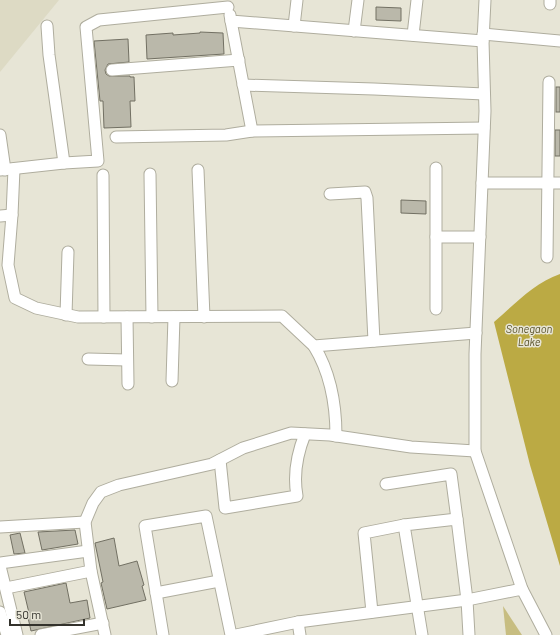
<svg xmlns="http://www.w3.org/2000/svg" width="560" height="635" font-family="Barlow,sans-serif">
<rect width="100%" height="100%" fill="#e7e5d6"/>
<!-- built -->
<polygon fill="#dddac4" points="0,0 59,0 0,72"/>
<!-- green -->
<polygon fill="#c7bd81" points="503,606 522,635 506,635"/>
<!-- water -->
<path fill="#ba4" d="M560,274v292l-30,-101 -36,-143c21,-18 40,-39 66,-48z"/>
<!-- building -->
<g fill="#bab8aa" stroke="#727063">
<polygon points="376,7 401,8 401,21 376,20"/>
<polygon points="200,32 223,33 224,54 147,59 146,35 173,33 173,35 200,33"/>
<polygon points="128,39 129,62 108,64 105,70 106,74 109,76 130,76 130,77 134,77 135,101 130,101 131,127 104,128 103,101 100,101 94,41"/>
<rect x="556" y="87" width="4" height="25"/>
<rect x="555" y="130" width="5" height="26"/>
<polygon points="401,200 426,201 426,214 401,213"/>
<polygon points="75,530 78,544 42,550 38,532"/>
<polygon points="20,533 25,553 14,554 10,535"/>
<polygon points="114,538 119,566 137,561 144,585 142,586 146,600 107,609 101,583 103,582 95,543"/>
<polygon points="66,583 70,603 87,600 90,618 31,631 27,613 29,613 24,592"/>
</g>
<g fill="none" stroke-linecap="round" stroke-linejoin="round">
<defs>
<g id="minor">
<polyline points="485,0 483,41 485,111 475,354 475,451 522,589"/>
<polyline points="550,4 550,0"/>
<polyline points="230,15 231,21 483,41"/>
<polyline points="231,21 252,131 484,128"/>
<polyline points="47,26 49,55 64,163"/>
<polyline points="294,26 297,0"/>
<polyline points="354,31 358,0"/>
<polyline points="483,34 560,41"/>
<polyline points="413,35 417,0"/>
<polyline points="112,70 239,60"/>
<polyline points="243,85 374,89 484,94"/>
<polyline points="0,135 5,170"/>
<polyline points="116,137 226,135 252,131"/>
<polyline points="436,168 436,309"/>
<polyline points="14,169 12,215 8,265 15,298 36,308 78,317 282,316 314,346 476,333"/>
<polyline points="0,170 64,163 98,161 86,27 99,20 228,7"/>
<polyline points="198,170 204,317"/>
<polyline points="150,174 152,317"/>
<polyline points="103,175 104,317"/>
<polyline points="482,183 560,183"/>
<polyline points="330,194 365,192 367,198 374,341"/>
<polyline points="0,216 12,215"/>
<polyline points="436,237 480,237"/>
<polyline points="547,257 549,82"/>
<polyline points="66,315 68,252"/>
<polyline points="127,317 128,384"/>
<path d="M314,346c16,26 22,59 22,90"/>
<polyline points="88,359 127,360"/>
<polyline points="172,381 174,317"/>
<path d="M220,460l5,48 72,-12c-4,-22 0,-42 8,-62"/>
<polyline points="386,484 451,474 457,519"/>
<polyline points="0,527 85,522"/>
<polyline points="0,563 88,551"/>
<polyline points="0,566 17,635"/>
<polyline points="6,588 91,571"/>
<polyline points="156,593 219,581"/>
<polyline points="0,612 7,635"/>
<polyline points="372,612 364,533 404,525"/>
<polyline points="298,622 300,635"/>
<polyline points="41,635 103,623"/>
<polyline points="105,635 91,571 85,522 93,503 101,492 119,485 212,464 243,448 291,433 330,435 411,447 475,451"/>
<polyline points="163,635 145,526 206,516 231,635"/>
<polyline points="236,635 298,622 467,600 522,589 546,635"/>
<polyline points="422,635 404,525 457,519 467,600 469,635"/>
</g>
</defs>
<!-- minor casing -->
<use href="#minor" stroke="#afad9e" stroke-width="13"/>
<!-- minor -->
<use href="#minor" stroke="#fff" stroke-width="11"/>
</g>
<g text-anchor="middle" stroke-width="3" stroke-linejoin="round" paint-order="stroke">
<!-- water labels -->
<g font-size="11" font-style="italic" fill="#575026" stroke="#e7e5d6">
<text x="529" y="333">Sonegaon<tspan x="529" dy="13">Lake</tspan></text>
</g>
</g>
<!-- scale -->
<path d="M10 619v6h74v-6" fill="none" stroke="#33322c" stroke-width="2"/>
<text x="16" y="619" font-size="12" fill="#33322c" stroke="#e7e5d6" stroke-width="3" paint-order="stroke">50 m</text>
</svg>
